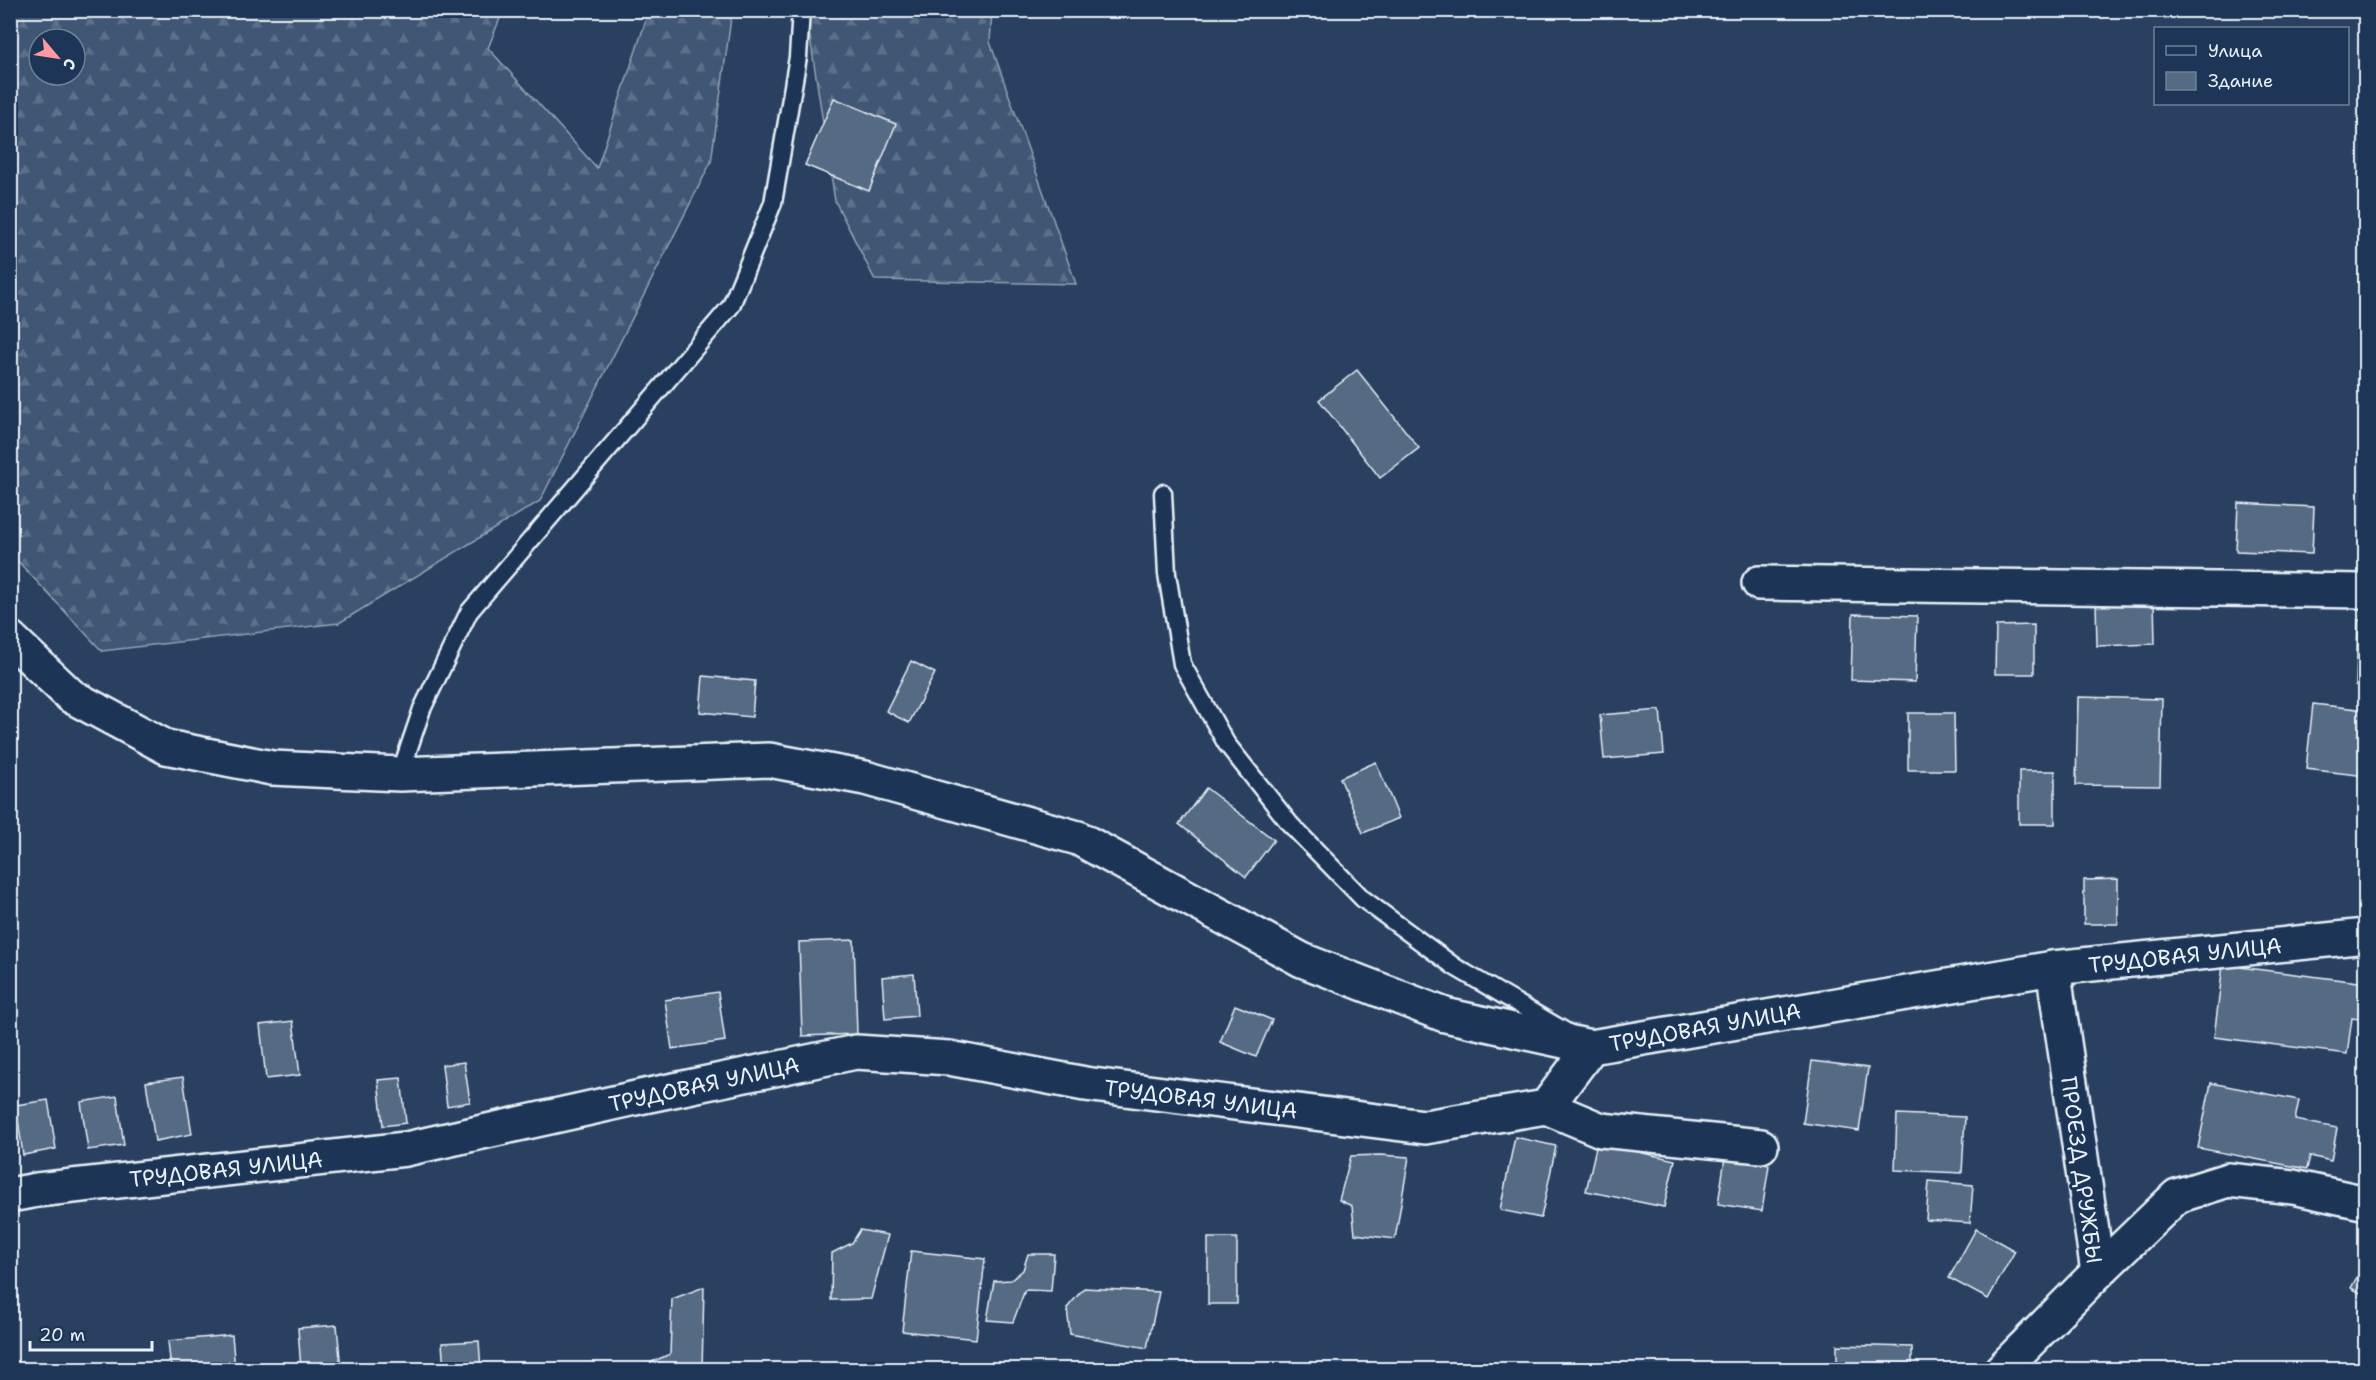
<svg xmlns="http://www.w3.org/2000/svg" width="2376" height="1380" font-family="'Shantell Sans',sans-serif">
<defs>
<pattern id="forest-firs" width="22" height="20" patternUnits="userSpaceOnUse" patternTransform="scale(1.5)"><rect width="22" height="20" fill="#415774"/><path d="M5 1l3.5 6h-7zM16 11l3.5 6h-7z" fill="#5c7089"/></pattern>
</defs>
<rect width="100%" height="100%" fill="#294061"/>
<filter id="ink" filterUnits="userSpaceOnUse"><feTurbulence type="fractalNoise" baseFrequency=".0167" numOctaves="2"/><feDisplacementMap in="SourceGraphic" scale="12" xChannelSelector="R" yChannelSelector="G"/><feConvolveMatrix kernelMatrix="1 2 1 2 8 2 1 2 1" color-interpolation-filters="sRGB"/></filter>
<g filter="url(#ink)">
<!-- forest -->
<g fill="url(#forest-firs)" stroke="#94a4b6" stroke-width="1.5" fill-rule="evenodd">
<path d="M11,10l492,1 -15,37 109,120 52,-157h83l-21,151 -171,339 -201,122 -237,28 -91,-97zM39,39h36v36h-36z"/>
<polygon points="806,11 992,11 990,42 1076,284 875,280 835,201"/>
</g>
<!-- building -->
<g fill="#556a83" stroke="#e8f1f8" stroke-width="1.5">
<polygon points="834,98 896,124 869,191 805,165"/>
<polygon points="1357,370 1419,448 1380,478 1319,400"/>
<polygon points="2238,503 2314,507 2312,554 2236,551"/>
<polygon points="2154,600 2155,644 2097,646 2096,602"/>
<polygon points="1853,614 1917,616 1915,682 1851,680"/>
<polygon points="2358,620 2366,621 2366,686 2356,685"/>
<polygon points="2034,625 2034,674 1995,674 1996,626"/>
<polygon points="911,661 935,673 909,723 886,711"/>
<polygon points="703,676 755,681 752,717 700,712"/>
<polygon points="2078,697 2162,699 2160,786 2076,785"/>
<polygon points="2313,704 2366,710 2366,776 2306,769"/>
<polygon points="1660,710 1664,754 1604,759 1600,715"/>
<polygon points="1908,713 1954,713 1955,770 1908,770"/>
<polygon points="1376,762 1399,818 1363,833 1340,778"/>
<rect x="2019" y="771" width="36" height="53"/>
<polygon points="1206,788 1274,840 1246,877 1179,824"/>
<polygon points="2118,879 2118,924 2084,924 2084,880"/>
<polygon points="854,940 857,1034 802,1036 799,942"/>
<polygon points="2223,965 2366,983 2366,1020 2352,1018 2347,1054 2214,1037"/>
<polygon points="914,974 917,1016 885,1019 882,977"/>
<polygon points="718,992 725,1041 672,1049 665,1000"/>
<polygon points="1235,1005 1272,1020 1256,1057 1220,1042"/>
<polygon points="293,1021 300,1075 266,1079 260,1025"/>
<polygon points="1812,1061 1868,1068 1859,1131 1803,1123"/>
<polygon points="464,1062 470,1102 447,1106 442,1065"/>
<polygon points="183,1077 192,1134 155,1141 146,1082"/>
<polygon points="401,1078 406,1123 383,1126 378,1080"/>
<polygon points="2211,1083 2299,1100 2295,1120 2337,1128 2331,1161 2310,1156 2307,1169 2198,1148"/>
<polygon points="117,1096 124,1145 88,1150 81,1102"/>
<polygon points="48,1100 56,1149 23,1155 16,1105"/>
<polygon points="1897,1114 1965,1117 1962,1173 1895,1170"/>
<polygon points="1515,1137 1556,1146 1541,1218 1500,1210"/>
<polygon points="1597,1143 1675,1160 1664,1207 1586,1191"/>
<polygon points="1380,1155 1409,1157 1395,1239 1355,1234 1352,1206 1339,1200 1351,1156"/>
<polygon points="1725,1158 1769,1165 1762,1211 1718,1204"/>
<polygon points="1929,1181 1973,1185 1970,1223 1926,1220"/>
<polygon points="1976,1229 2015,1251 1988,1299 1949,1278"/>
<polygon points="860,1230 888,1235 871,1299 831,1300 832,1253 852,1243"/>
<rect x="1208" y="1238" width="29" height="66"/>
<polygon points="911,1251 985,1259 976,1339 902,1331"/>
<polygon points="1028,1254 1054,1254 1051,1291 1025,1290 1013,1322 987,1320 994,1281 1011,1280 1023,1270"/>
<polygon points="2366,1261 2366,1296 2351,1288"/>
<polygon points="704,1287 702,1370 634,1370 670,1354 672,1299"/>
<polygon points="1084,1288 1159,1292 1147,1348 1070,1334 1067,1308"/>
<polygon points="337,1325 341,1370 301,1370 298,1328"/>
<polygon points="232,1335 235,1370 171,1370 168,1341"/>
<polygon points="479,1341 481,1370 444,1370 442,1343"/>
<polygon points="1837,1345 1912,1347 1912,1370 1837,1370"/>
</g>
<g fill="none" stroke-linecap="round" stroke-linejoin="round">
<defs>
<g id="service">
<polyline points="1163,493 1167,574 1182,664 1226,743 1290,824 1363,899 1455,967 1568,1033"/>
<polyline points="400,774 422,709 469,612 731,306 773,203 798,57 801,10"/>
</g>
<g id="minor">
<polyline points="1759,583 2366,591"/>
<polyline points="10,638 71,696 166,747 272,768 400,774 769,760 865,778 1078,838 1302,960 1445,1015 1591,1047"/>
<polyline points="1546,1107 1601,1130 1761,1146"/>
<polyline points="10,1195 37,1190 406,1149 640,1097 856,1052 949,1058 1085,1084 1425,1127 1546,1107 1591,1047 2053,968 2366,936"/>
<polyline points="2098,1272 2177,1196 2228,1180 2293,1187 2366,1203"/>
<polyline points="2001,1370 2098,1272 2053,968"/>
</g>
</defs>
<!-- service casing -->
<use href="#service" stroke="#e8f1f8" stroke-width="21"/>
<!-- minor casing -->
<use href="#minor" stroke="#e8f1f8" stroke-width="38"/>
<!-- service -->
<use href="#service" stroke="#1d3557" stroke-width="16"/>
<!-- minor -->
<use href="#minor" stroke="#1d3557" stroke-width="33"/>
</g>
</g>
<g text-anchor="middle" stroke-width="6" stroke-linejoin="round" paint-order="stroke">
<!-- street labels -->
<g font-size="22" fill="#e8f1f8" stroke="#1d3557">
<text transform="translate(2185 955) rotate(-6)" y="8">ТРУДОВАЯ УЛИЦА</text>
<text transform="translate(1705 1027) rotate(-10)" y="8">ТРУДОВАЯ УЛИЦА</text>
<text transform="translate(704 1084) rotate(-12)" y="8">ТРУДОВАЯ УЛИЦА</text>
<text transform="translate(1201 1099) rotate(7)" y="8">ТРУДОВАЯ УЛИЦА</text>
<text transform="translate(226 1169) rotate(-6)" y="8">ТРУДОВАЯ УЛИЦА</text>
<text transform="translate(2082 1170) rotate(82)" y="8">ПРОЕЗД ДРУЖБЫ</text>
</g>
</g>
<!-- margin -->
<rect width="2376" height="1380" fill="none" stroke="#1d3557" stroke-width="36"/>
<rect x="18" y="18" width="2340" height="1344" fill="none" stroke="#e8f1f8" stroke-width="2" filter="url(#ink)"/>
<!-- legend -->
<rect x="2154" y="27" width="195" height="78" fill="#1d3557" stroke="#6e8097" stroke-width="1.5"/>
<rect x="2166" y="46" width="30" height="9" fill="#1d3557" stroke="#6e8097" stroke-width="1.5"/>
<text x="2208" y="57" font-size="18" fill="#e8f1f8">Улица</text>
<rect x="2166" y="72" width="30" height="18" fill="#556a83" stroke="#6e8097" stroke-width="1.5"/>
<text x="2208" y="87" font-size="18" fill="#e8f1f8">Здание</text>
<!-- north arrow -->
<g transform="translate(57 57) rotate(119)"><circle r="28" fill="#1d3557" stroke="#6e8097" stroke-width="1.5"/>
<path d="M0-4.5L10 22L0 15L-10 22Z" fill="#ff9aa2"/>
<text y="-9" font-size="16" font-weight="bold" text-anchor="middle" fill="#e8f1f8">С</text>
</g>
<!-- scale -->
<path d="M30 1341v9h122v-9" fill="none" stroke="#e8f1f8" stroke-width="3"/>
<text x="39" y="1341" font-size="18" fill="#e8f1f8" stroke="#1d3557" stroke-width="4.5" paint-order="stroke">20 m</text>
</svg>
